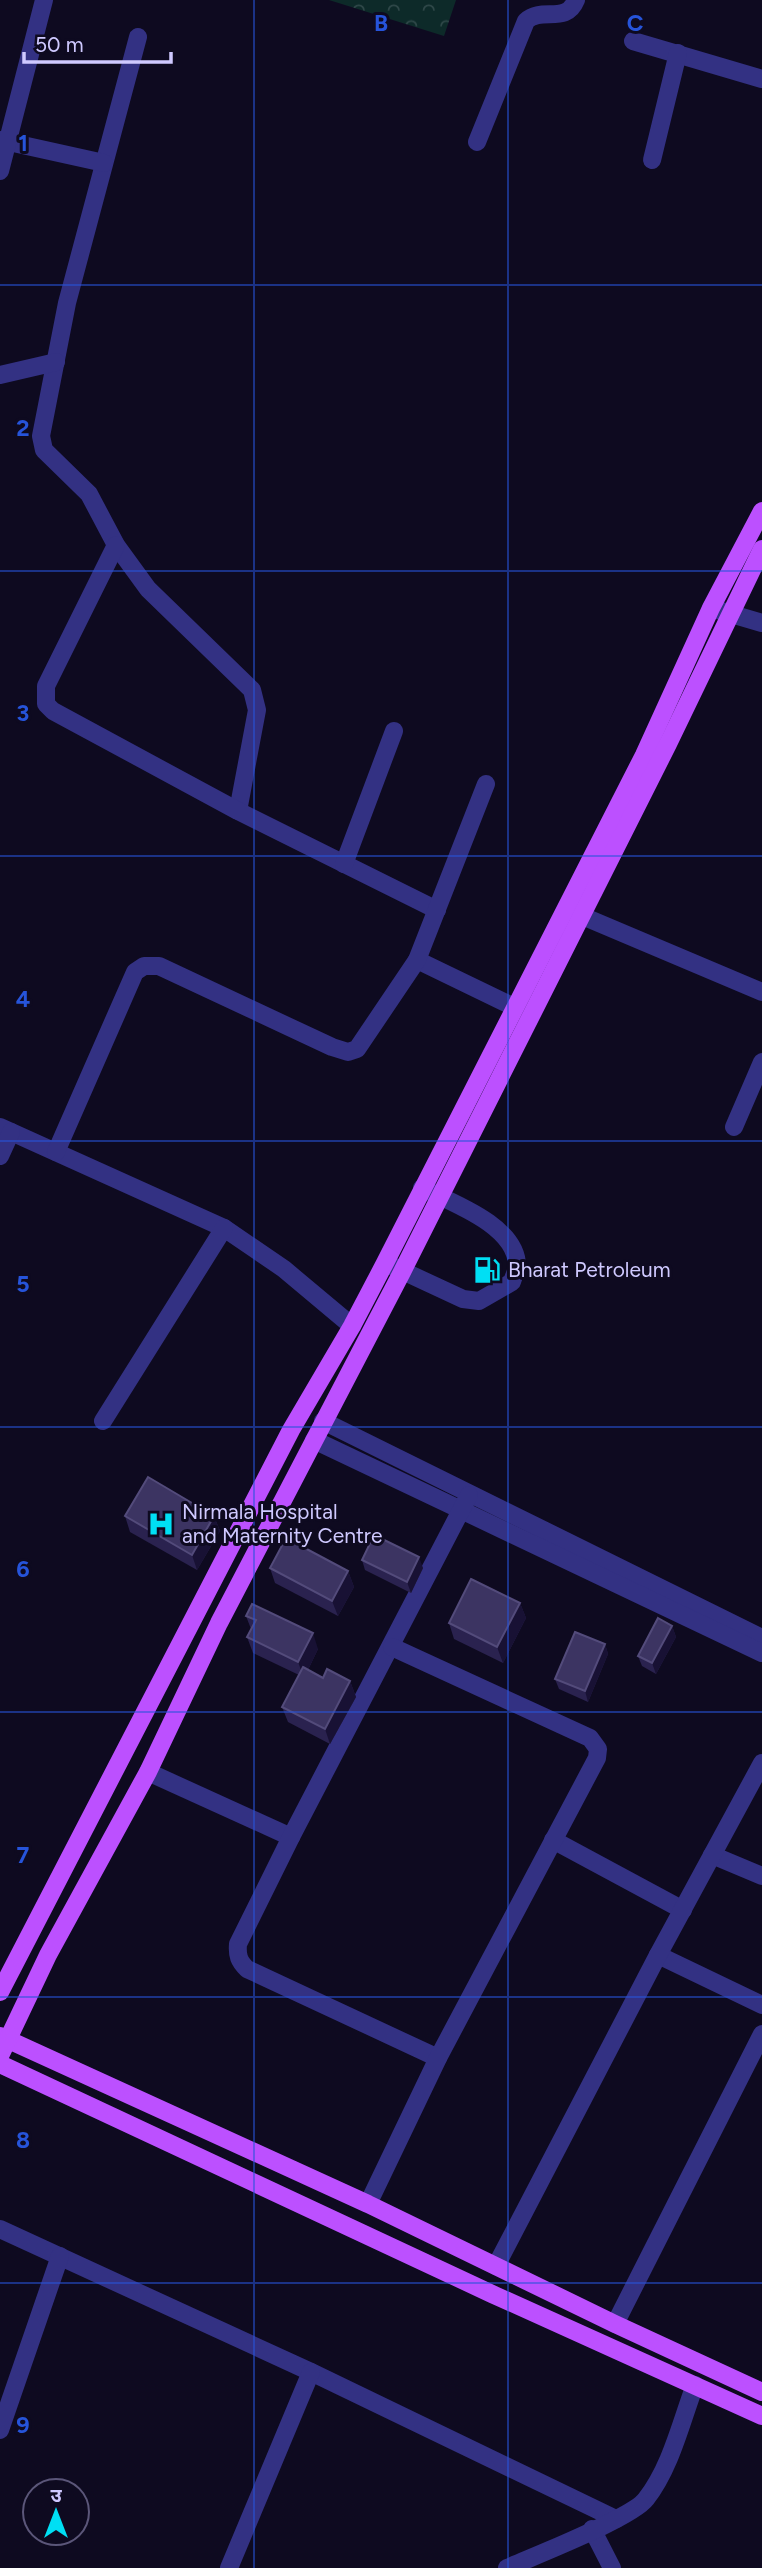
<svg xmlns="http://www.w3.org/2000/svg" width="762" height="2568" font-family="Figtree,'Noto Sans Devanagari',sans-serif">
<defs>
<pattern id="forest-crowns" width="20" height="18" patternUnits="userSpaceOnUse" patternTransform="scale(1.75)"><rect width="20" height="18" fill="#0d2a29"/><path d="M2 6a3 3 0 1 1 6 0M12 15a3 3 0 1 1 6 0" fill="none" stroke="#2f4849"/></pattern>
</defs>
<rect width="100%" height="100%" fill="#0e0a20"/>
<!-- forest -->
<polygon fill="url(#forest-crowns)" points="329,0 456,0 444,36"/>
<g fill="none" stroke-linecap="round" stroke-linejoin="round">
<!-- minor -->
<g stroke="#333183" stroke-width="18">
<polyline points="138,37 67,303 41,436 44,450 89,494 116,545 148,589 252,690 257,710 238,811"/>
<polyline points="633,41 762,79"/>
<polyline points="0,140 104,163"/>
<path d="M477,142l49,-121c16,-15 40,4 50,-21"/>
<polyline points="652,160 678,53"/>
<polyline points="0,171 44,0"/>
<polyline points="0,375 56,362"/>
<polyline points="116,545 46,686 46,704 53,711 238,811 437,910"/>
<polyline points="711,608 762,623"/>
<polyline points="344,864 394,731"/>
<polyline points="568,910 762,992"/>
<polyline points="417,960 514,1007"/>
<polyline points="0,1127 224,1228 284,1269 352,1326"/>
<polyline points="734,1127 762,1062"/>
<polyline points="56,1152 135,972 144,966 159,966 332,1047 348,1052 357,1049 417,960 486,784"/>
<polyline points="0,1156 11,1132"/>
<path d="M390,1265l73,34 16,2 33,-19c1,-5 5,-11 5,-16 0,-40 -64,-63 -95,-78"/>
<polyline points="103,1421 224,1228"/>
<polyline points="323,1421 762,1638"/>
<polyline points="314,1440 762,1653"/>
<polyline points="148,1772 291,1837"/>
<polyline points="553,1840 683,1910"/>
<polyline points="712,1855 762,1876"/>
<polyline points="658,1955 762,2005"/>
<path d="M438,2058l-191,-89c-8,-8 -10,-13 -9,-25l53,-107 178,-342"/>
<polyline points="368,2204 438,2058 597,1758 598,1749 590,1738 392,1647"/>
<polyline points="0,2229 311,2372 616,2519"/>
<polyline points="496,2266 658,1955 762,1763"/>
<polyline points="615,2324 762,2034"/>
<polyline points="0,2430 60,2256"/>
<polyline points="592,2529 612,2568"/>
<polyline points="229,2568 311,2372"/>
<path d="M507,2568c27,-12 125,-50 139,-69 25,-32 35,-77 49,-114"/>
</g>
<!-- major -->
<g stroke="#bc50ff" stroke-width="18">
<polyline points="0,1992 291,1430 352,1326 385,1263 644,755 711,608 762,511"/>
<polyline points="0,2036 368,2204 615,2324 762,2392"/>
<polyline points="0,2056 48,1955 148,1772 219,1623 402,1272 668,744 762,549"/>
<polyline points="0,2064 492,2294 762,2416"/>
</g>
</g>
<!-- wall -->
<g fill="#2a224f">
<polygon points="125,1516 214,1516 220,1531 197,1570 130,1532"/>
<polygon points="362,1560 423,1568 411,1593 365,1570"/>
<polygon points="270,1568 348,1571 354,1587 338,1616 275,1583"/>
<polygon points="520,1603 526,1618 503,1663 454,1639 449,1623"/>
<polygon points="246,1616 318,1649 308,1670 323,1678 350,1681 356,1697 330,1744 288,1722 282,1707 299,1675 253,1653 247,1637 251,1629"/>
<polygon points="672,1626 676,1637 656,1674 642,1666 638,1656"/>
<polygon points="605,1644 608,1654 588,1702 559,1689 555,1679"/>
</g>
<!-- shaded-wall -->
<g fill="#181134">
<polygon points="214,1516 220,1531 197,1570 192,1555"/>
<polygon points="419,1557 423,1568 411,1593 407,1582"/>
<polygon points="348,1571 354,1587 338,1616 332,1601"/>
<polygon points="520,1603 526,1618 503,1663 497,1647"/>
<polygon points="672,1626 676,1637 656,1674 652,1663"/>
<polygon points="313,1633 318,1649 304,1678 298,1662"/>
<polygon points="605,1644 608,1654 588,1702 585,1691"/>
<polygon points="350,1681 356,1697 330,1744 325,1729"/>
</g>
<!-- building -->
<g fill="#3c3462" stroke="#534b7b" stroke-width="2">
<polygon points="148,1477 214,1516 192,1555 125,1516"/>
<polygon points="374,1535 419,1557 407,1582 362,1560"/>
<polygon points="286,1538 348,1571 332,1601 270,1568"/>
<polygon points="471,1579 520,1603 497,1647 449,1623"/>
<polygon points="252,1604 313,1633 298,1662 247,1637 256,1620 246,1616"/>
<polygon points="658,1618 672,1626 652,1663 638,1656"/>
<polygon points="575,1632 605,1644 585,1691 555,1679"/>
<polygon points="303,1667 323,1678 327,1669 350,1681 325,1729 282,1707"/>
</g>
<!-- grid -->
<path fill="none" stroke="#2654da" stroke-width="2" stroke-opacity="0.55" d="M254,0v2568M508,0v2568M0,285h762M0,571h762M0,856h762M0,1141h762M0,1427h762M0,1712h762M0,1997h762M0,2283h762"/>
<!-- icons -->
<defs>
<symbol id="fuel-bare" viewBox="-9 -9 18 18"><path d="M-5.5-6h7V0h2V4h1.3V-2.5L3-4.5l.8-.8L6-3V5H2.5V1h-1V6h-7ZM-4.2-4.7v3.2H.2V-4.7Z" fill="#00dff4" stroke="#0e0a20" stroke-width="2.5" paint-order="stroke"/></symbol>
<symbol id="hospital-bare" viewBox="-9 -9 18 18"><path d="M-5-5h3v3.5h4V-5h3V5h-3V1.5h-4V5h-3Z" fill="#00dff4" stroke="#0e0a20" stroke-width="2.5" paint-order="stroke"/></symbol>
</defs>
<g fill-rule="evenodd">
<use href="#fuel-bare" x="468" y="1251" width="38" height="38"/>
<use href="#hospital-bare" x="142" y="1505" width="38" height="38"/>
</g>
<g text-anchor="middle" stroke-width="6" stroke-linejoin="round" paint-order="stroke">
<!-- poi labels -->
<g font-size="21" fill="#cfc9ff" stroke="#0e0a20" text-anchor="start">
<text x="508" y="1277">Bharat Petroleum</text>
<text x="182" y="1519">Nirmala Hospital<tspan x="182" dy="24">and Maternity Centre</tspan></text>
</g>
</g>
<g font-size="23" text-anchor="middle" font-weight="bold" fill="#2654da" stroke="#0e0a20" stroke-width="6" stroke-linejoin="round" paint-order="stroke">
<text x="381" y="31">B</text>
<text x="635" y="31">C</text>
<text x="23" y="151">1</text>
<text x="23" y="436">2</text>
<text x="23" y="721">3</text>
<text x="23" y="1007">4</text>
<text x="23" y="1292">5</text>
<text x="23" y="1577">6</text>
<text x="23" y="1863">7</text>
<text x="23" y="2148">8</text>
<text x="23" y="2433">9</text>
</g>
<!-- north arrow -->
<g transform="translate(56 2512)"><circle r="33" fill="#0e0a20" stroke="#5b5679" stroke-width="2"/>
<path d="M0-5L12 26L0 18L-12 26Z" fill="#00dff4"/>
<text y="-10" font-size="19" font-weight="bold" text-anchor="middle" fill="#cfc9ff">उ</text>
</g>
<!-- scale -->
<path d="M24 52v10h147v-10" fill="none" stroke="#cfc9ff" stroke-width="3.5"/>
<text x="35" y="52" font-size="21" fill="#cfc9ff" stroke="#0e0a20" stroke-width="5" paint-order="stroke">50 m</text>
</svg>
